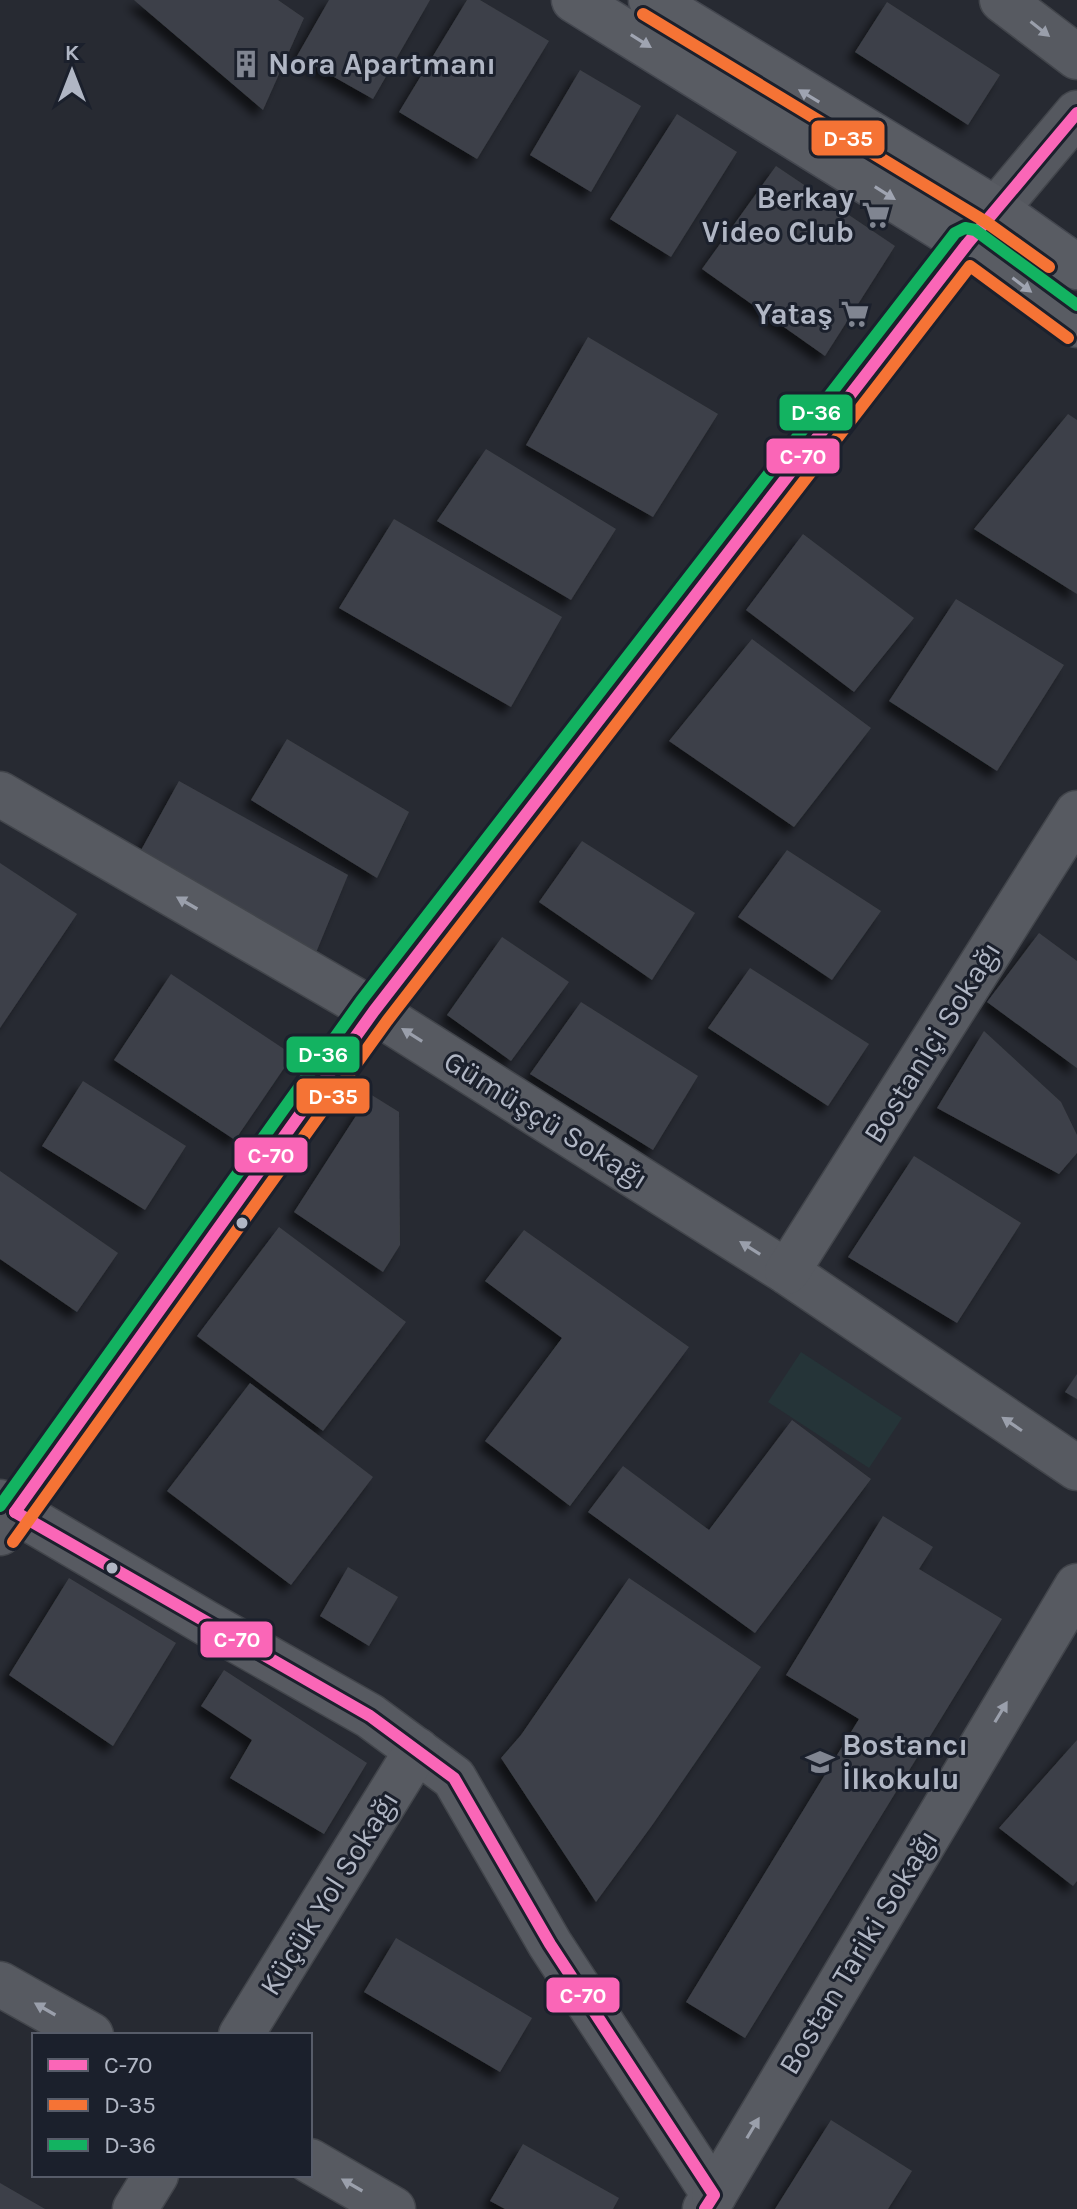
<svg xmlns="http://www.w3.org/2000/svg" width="1077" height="2209" font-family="Karla,sans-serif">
<defs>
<filter id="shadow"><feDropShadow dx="-7" dy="7" stdDeviation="4" flood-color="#0009"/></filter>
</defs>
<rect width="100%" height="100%" fill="#272a32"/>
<!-- green -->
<polygon fill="#253438" points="801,1352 902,1418 869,1468 768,1402"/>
<!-- building -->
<g fill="#3e4148" filter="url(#shadow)">
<polygon points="134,0 278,0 304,18 263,110"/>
<polygon points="329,0 430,0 373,99 297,56"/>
<polygon points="467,0 480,0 549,41 477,159 399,112"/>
<polygon points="887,2 1000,75 968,125 855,52"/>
<polygon points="580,70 641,106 591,192 530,155"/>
<polygon points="677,114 737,152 671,257 610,219"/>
<polygon points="776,166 895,246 825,356 702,269"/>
<polygon points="588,337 718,414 653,517 526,445"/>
<polygon points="1068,414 1077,420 1077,594 974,529"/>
<polygon points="486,449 616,529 571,600 437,521"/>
<polygon points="394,519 562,617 511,707 339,608"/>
<polygon points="803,534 914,618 854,692 746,610"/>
<polygon points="956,599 1064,665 997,771 889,701"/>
<polygon points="752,639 871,728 794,827 669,741"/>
<polygon points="287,739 409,812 377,878 251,800"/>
<polygon points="179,781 348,875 315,955 140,852"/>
<polygon points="582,841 695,913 652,980 539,902"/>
<polygon points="787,850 881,911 832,980 738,917"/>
<polygon points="0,863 77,914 0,1028"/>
<polygon points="1039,933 1077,961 1077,1068 987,1002"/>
<polygon points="502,937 569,982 511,1061 447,1015"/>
<polygon points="750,968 869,1044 828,1106 708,1028"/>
<polygon points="171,974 293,1055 235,1140 114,1060"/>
<polygon points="581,1002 698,1076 653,1150 530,1074"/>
<polygon points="984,1031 1061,1102 1077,1135 1077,1153 1059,1174 937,1108"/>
<polygon points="83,1081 186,1146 145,1210 42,1146"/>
<polygon points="370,1094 399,1112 400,1245 383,1272 294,1212"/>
<polygon points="914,1156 1021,1223 957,1323 848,1257"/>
<polygon points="0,1171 118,1253 77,1312 0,1259"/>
<polygon points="279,1227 406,1322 323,1431 197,1336"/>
<polygon points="524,1230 689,1347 570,1506 485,1441 562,1338 485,1281"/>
<polygon points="1077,1374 1077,1399 1065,1392"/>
<polygon points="250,1383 373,1477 291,1585 167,1491"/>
<polygon points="792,1420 871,1479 755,1633 588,1512 623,1466 709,1530"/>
<polygon points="883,1516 933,1547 919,1569 1002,1619 745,2038 686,2002 859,1719 786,1675"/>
<polygon points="348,1567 398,1597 369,1646 320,1616"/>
<polygon points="69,1578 176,1643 113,1746 9,1675"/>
<polygon points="629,1578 761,1667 653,1824 596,1902 501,1758 521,1735"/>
<polygon points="224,1670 367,1763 324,1834 230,1778 252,1740 201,1706"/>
<polygon points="1077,1740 1077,1881 1073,1886 999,1828"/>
<polygon points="396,1938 532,2018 500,2072 364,1992"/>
<polygon points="831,2120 912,2171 888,2209 775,2209"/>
<polygon points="523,2144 619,2198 613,2209 505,2209 490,2201"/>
<polygon points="0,2183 45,2209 0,2209"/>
</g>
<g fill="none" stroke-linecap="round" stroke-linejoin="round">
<defs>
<g id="minor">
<polyline points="1002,0 1077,57"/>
<polyline points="0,794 374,1011 787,1272 1077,1468"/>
<polyline points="787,1272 1077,813"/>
<polyline points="0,1502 206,1623 370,1716 454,1778 550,1944 714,2195 705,2209"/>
<polyline points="0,1984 91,2035"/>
<polyline points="241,2035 417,1750"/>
<polyline points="310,2161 393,2209"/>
<polyline points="714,2195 1077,1586"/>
<polyline points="135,2209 156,2175"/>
</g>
<polyline id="secondary" points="0,1533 374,1011 967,244 1077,113"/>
<g id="primary">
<polyline points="574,0 967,244 1077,325"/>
<polyline points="651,0 995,209 1077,267"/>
</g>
</defs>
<!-- minor casing -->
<use href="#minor" stroke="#42454b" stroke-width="47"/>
<!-- secondary casing -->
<use href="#secondary" stroke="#42454b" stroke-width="47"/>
<!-- primary casing -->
<use href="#primary" stroke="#44474f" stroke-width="47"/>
<!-- minor -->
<use href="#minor" stroke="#575a61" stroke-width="44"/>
<!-- secondary -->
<use href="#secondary" stroke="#55585f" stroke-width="44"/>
<!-- primary -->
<use href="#primary" stroke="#595c63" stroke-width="44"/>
<defs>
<g id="bus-1">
<polyline points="15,1512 374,1011 967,244 1077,113"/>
<polyline points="15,1512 370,1716 454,1778 550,1944 714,2195 705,2209"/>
</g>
<g id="bus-2">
<polyline points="643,14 986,222 1049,267"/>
<polyline points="13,1542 387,1021 970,266 1068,338"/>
</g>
<polyline id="bus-3" points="0,1506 361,1001 955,233 965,228 975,230 1077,305"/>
</defs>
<!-- bus-1 casing -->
<use href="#bus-1" stroke="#1b202c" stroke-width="18"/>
<!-- bus-2 casing -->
<use href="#bus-2" stroke="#1b202c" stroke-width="18"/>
<!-- bus-3 casing -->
<use href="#bus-3" stroke="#1b202c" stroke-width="18"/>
<!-- bus-1 -->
<use href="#bus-1" stroke="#fa66b7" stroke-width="12"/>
<!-- bus-2 -->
<use href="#bus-2" stroke="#f57335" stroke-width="12"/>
<!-- bus-3 -->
<use href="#bus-3" stroke="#13b361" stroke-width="12"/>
</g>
<!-- one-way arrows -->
<defs><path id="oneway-solid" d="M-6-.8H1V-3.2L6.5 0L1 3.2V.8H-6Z" transform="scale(2)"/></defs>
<g fill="#9a9fab">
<use href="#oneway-solid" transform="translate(1040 29) rotate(38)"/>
<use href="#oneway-solid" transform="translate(187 903) rotate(-150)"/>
<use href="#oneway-solid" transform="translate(412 1035) rotate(-148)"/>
<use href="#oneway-solid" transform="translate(750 1248) rotate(-148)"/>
<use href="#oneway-solid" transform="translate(1012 1424) rotate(-146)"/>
<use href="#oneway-solid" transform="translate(1001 1712) rotate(-59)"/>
<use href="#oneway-solid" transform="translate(45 2009) rotate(-150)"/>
<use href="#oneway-solid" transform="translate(753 2128) rotate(-59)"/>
<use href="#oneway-solid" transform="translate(352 2185) rotate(-150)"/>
</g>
<g fill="#9fa4b1">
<use href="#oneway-solid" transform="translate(641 41) rotate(32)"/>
<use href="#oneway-solid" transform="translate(809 96) rotate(-149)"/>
<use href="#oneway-solid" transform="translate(885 193) rotate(32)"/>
<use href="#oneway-solid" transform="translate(1022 285) rotate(37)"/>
</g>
<!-- icons -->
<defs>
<symbol id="building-bare" viewBox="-9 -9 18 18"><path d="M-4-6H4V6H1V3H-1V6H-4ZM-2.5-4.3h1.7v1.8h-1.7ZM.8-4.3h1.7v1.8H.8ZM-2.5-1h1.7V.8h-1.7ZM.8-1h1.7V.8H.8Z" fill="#808591" stroke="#1b202c" stroke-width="2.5" paint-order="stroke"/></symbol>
<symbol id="supermarket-bare" viewBox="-9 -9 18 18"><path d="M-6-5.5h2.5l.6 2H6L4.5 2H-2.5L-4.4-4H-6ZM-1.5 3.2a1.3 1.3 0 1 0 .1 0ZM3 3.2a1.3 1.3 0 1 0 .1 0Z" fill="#808591" stroke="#1b202c" stroke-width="2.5" paint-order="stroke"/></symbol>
<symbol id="school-bare" viewBox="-9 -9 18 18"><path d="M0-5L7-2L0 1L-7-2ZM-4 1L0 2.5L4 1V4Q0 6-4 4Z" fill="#808591" stroke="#1b202c" stroke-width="2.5" paint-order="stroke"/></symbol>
</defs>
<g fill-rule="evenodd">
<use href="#building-bare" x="226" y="44" width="40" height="40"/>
<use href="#supermarket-bare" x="856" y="195" width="40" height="40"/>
<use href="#supermarket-bare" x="835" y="294" width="40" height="40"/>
<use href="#school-bare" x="800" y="1742" width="40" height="40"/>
</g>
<!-- markers -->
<g fill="#b0b6c4" stroke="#1b202c" stroke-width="3">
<circle cx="242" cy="1223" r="7"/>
<circle cx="112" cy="1568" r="7"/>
</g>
<g text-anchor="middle" stroke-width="6" stroke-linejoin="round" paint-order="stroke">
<!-- poi labels -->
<g font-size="30" font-weight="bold" fill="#b0b6c4" stroke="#1b202c" text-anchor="start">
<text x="268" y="74">Nora Apartmanı</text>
<text x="854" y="208" text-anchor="end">Berkay<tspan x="854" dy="34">Video Club</tspan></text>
<text x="833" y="324" text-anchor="end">Yataş</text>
<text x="842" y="1755">Bostancı<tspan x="842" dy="34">İlkokulu</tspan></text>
</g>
<!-- street labels -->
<g font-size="30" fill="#b0b6c4" stroke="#1b202c">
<text transform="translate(932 1042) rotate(-58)" y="10">Bostaniçi Sokağı</text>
<text transform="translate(546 1120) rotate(32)" y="10">Gümüşçü Sokağı</text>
<text transform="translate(329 1893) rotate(-58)" y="10">Küçük Yol Sokağı</text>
<text transform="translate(858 1952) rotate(-59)" y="10">Bostan Tariki Sokağı</text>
</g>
</g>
<g stroke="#1b202c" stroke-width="3">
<rect x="810" y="119" width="76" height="38" rx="8" fill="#f57335"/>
<rect x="778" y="393" width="76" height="39" rx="8" fill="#13b361"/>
<rect x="765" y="437" width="76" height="38" rx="8" fill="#fa66b7"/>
<rect x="285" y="1035" width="76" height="39" rx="8" fill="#13b361"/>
<rect x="295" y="1077" width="76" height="38" rx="8" fill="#f57335"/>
<rect x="233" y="1136" width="76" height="38" rx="8" fill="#fa66b7"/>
<rect x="199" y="1620" width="75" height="39" rx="8" fill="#fa66b7"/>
<rect x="545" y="1976" width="76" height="38" rx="8" fill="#fa66b7"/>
</g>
<g font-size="22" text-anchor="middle" font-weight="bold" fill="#fff">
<text x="848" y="146">D-35</text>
<text x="816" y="420">D-36</text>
<text x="803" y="464">C-70</text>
<text x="323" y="1062">D-36</text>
<text x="333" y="1104">D-35</text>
<text x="271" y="1163">C-70</text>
<text x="237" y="1647">C-70</text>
<text x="583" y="2003">C-70</text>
</g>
<!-- legend -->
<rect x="32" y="2033" width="280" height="144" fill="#1b202c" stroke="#575c69" stroke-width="2"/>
<rect x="48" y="2059" width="40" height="12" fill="#fa66b7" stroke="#575c69" stroke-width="2"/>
<text x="104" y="2073" font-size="24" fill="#b0b6c4">C-70</text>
<rect x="48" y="2099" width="40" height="12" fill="#f57335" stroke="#575c69" stroke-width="2"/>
<text x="104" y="2113" font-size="24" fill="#b0b6c4">D-35</text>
<rect x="48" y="2139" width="40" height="12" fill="#13b361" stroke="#575c69" stroke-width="2"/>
<text x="104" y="2153" font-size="24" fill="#b0b6c4">D-36</text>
<!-- north arrow -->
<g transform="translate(72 72)" stroke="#1b202c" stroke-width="6" paint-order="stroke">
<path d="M0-6L14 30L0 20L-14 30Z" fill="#b0b6c4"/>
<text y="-12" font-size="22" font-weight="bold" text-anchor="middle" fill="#b0b6c4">K</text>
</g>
</svg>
